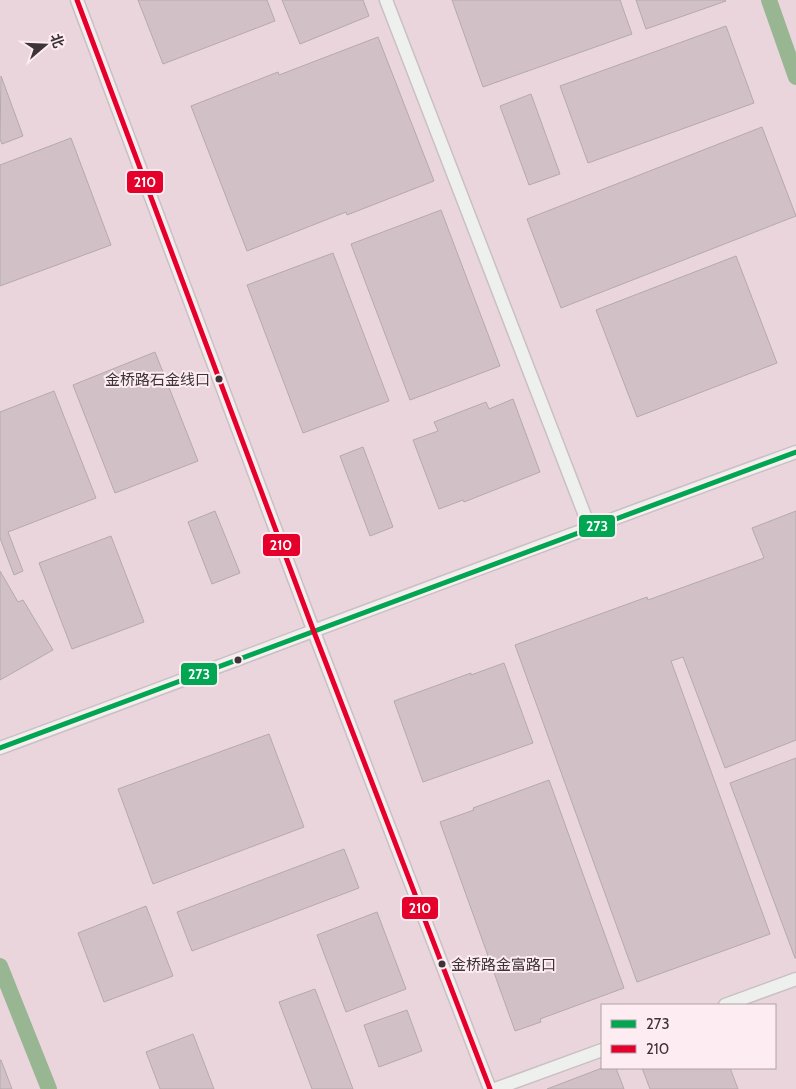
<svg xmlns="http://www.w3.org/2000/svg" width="796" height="1089" font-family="Cabin,'Noto Sans SC',sans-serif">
<rect width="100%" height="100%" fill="#eee2e6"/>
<!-- built -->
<path fill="#ead5dd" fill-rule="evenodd" d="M0,0h796v1089h-796zM602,1005h173v63h-173z"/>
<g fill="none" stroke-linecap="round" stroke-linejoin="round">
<!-- river -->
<g stroke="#99b693" stroke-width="16">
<polyline points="769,0 796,77"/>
<polyline points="0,966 49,1089"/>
</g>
</g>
<!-- building -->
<g fill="#d2c0c7" stroke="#b3aaad">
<polygon points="138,0 267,0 275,21 163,64"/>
<polygon points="282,0 363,0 369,16 300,44"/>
<polygon points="452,0 620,0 632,34 483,87"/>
<polygon points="636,0 725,0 726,1 646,29"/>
<polygon points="726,26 754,103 588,163 560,86"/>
<polygon points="378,37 434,181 347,215 346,212 247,251 191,106 278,72 279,75"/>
<polygon points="1,76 23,136 2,144 0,139"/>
<polygon points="531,94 560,174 529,185 500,106"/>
<polygon points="762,127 796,216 561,308 527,219"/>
<polygon points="71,138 111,245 0,286 0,165"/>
<polygon points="441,210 500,366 410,400 351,244"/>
<polygon points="333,253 389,401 303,433 247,285"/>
<polygon points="736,256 777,363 637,417 596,310"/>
<polygon points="155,352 198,461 115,493 73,385"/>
<polygon points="54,391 96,498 8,532 23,571 14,575 0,538 0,412"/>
<polygon points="513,399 540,472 464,502 463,500 439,509 413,440 438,431 434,422 486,402 489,409"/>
<polygon points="363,447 393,527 370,536 340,456"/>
<polygon points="215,511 240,573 212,584 188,522"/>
<polygon points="796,511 796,740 725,768 683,657 671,661 770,934 637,982 515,645 647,597 648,600 764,558 752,528"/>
<polygon points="111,536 144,622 72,649 39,563"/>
<polygon points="0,571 18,602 23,600 53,650 0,680"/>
<polygon points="504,663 533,743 423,782 394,701 471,673 471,675"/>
<polygon points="269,734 304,827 153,884 118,789"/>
<polygon points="796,758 796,958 795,958 730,783"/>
<polygon points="549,780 624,988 540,1019 541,1022 515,1031 440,822 474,810 473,808"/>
<polygon points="344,849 359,888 192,951 177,912"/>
<polygon points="146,906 173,976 104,1002 78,933"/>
<polygon points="377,912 406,989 346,1012 317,935"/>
<polygon points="315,989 353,1089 312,1089 279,1002"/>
<polygon points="407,1010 422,1051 379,1067 364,1025"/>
<polygon points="193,1034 214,1089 160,1089 146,1052"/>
<polygon points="0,1060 1,1060 12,1089 0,1089"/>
<polygon points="602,1068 616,1068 624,1089 547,1089"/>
<polygon points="642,1068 730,1068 738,1089 650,1089"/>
</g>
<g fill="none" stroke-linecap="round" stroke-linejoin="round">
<defs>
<g id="secondary">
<polyline points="77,0 314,632 490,1089"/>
<polyline points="386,0 589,526"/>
<path d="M0,748c265,-98 530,-200 796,-296"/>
<polyline points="725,1005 796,979"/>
<polyline points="495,1089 602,1050"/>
</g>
</defs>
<!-- secondary casing -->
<use href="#secondary" stroke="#cac0c4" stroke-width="15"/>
<!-- secondary -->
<use href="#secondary" stroke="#edf0ec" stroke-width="12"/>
<defs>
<polyline id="bus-1" points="0,748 796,452"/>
<polyline id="bus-2" points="77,0 314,632 490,1089"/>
</defs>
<!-- bus-1 casing -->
<use href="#bus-1" stroke="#fdecf2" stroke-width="9"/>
<!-- bus-2 casing -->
<use href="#bus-2" stroke="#fdecf2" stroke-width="9"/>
<!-- bus-1 -->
<use href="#bus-1" stroke="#00a651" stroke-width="5"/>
<!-- bus-2 -->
<use href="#bus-2" stroke="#e4002b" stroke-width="5"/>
</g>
<!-- markers -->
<g fill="#3d3438" stroke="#fdecf2" stroke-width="2">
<circle cx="219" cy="379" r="4.5"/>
<circle cx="238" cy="660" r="4.5"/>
<circle cx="442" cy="964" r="4.5"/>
</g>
<g text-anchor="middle" stroke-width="4" stroke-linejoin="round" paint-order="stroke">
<!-- bus labels -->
<g font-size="15" fill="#3d3438" stroke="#fdecf2" text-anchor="end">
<text x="210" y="385">金桥路石金线口</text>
<text x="451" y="970" text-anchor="start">金桥路金富路口</text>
</g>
</g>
<g stroke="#fdecf2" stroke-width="2">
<rect x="126" y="170" width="38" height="24" rx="5" fill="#e4002b"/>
<rect x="578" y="514" width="38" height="24" rx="5" fill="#00a651"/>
<rect x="262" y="533" width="39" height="24" rx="5" fill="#e4002b"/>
<rect x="180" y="662" width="38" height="24" rx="5" fill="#00a651"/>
<rect x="401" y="896" width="38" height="24" rx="5" fill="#e4002b"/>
</g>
<g font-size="14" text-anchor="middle" font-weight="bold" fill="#fff">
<text x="145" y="187">210</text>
<text x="597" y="531">273</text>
<text x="281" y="550">210</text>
<text x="199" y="679">273</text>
<text x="420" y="913">210</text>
</g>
<!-- legend -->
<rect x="601" y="1004" width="175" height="65" fill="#fdecf2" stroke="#b0a2a8"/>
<rect x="611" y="1020" width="25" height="8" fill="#00a651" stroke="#b0a2a8"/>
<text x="646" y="1029" font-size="15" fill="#3d3438">273</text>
<rect x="611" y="1045" width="25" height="8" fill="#e4002b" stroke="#b0a2a8"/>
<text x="646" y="1054" font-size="15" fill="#3d3438">210</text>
<!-- north arrow -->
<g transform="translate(45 45) rotate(71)" stroke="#fdecf2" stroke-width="4" paint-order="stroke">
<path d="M0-4L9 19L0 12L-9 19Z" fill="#3d3438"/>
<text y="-8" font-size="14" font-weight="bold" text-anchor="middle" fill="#3d3438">北</text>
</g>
</svg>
